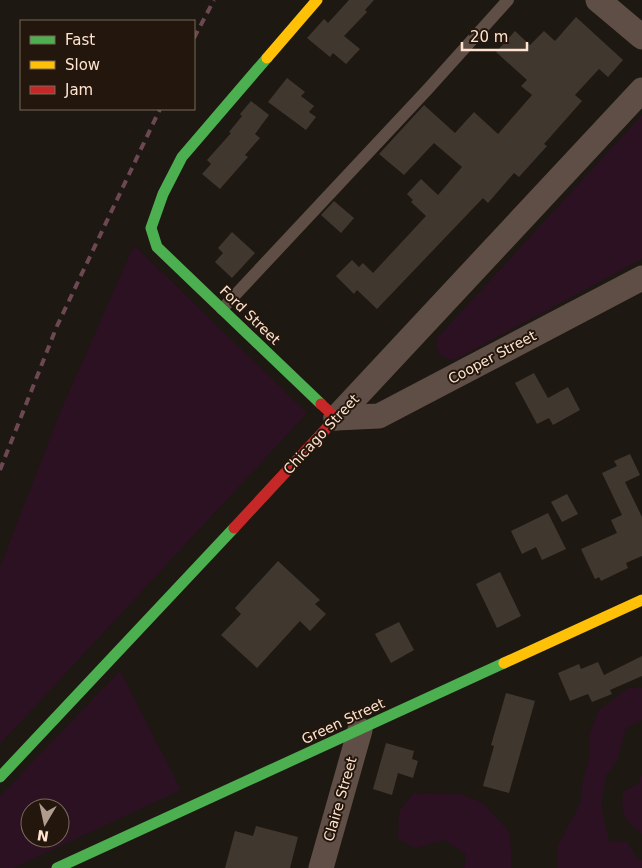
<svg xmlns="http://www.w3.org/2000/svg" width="642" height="868" font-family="'DejaVu Sans',sans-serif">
<rect width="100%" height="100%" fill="#1e1812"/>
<!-- green -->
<g fill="#2b1122" fill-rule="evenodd">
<polygon points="642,115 642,259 456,359 451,360 441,356 436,347 438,337"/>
<polygon points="134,245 307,413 0,744 0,567 61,410"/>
<path d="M120,671l61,119 -168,78h-13v-72zM30,808h30v30h-30z"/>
<polygon points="642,687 642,720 626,728 618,759 606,775 601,805 609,841 627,842 637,859 642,860 642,868 558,868 558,845 580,804 583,779 589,756 590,733 598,711 628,688"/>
<path d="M642,774v60c-19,-16 -21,-18 -19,-43l15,-7z"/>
<polygon points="414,793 460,794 483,803 510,833 512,868 464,868 466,854 444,840 416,848 398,839 399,811"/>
</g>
<!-- building -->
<g fill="#40372f">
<polygon points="349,0 374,0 365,10 367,12 344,36 360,49 346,64 333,53 330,57 307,38 324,19 328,23"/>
<polygon points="576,17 623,60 608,77 599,69 575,95 582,101 544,144 547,146 519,177 514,173 488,203 483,198 377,309 357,290 354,294 336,276 352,260 359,267 363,263 373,273 426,216 411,202 413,200 407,194 421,179 438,195 462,167 434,143 404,175 379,154 424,105 455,133 474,112 498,134 532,95 521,86 527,80 496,52 515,31 530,45 544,31 555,41"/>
<polygon points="287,78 305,92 301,96 314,106 309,112 316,117 306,130 268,102"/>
<polygon points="251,101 269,115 255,134 260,138 245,155 248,157 220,189 202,174 211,164 207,160 231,133 229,132 242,116 240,114"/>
<polygon points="334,201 354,218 341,233 321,215"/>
<polygon points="232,232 255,253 232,278 215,262 223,253 218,248"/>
<polygon points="534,373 548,398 568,387 580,410 553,425 549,418 537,424 515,383"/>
<polygon points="630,454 640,475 625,482 642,517 642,556 626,563 628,568 601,581 599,577 595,579 581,549 617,533 611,520 622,515 602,473 617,466 614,461"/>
<polygon points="567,494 578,514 562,522 551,502"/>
<polygon points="548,513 566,549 542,560 536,547 522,554 511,531"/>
<polygon points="278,561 320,600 315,604 326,614 310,631 300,621 257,668 221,635 241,614 235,608"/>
<polygon points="500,572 521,616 497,628 476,584"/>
<polygon points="399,622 414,650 391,663 375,634"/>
<polygon points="642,656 642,676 610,690 612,694 592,702 588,694 570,701 558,673 579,664 581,669 598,662 604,675"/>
<polygon points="506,693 535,701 509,793 483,786 494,746 491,745"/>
<polygon points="386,743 414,751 412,759 418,761 413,778 398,773 392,795 373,789"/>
<polygon points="256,826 298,837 290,868 225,868 235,831 253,836"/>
</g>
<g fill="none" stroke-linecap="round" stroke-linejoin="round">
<!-- lane -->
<polyline stroke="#5f4e46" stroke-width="12" points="222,309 427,90 508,0"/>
<!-- street -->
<g stroke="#5f4e46" stroke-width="25">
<polyline points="598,0 642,37"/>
<polyline points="336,418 642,90"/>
<polyline points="336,418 379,416 642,278"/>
<polyline points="321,868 360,730"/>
</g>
<!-- fast -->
<g stroke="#4caf50" stroke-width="11">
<polyline points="267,58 182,157 163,194 151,228 157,247 321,404"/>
<polyline points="0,777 234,528"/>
<polyline points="57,868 504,663"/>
</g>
<!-- slow -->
<g stroke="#ffc107" stroke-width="11">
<polyline points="267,58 317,0"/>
<polyline points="504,663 642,600"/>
</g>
<!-- jam -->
<polyline stroke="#c62828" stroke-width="11" points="234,528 336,418 321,404"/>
<!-- rail -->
<g stroke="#6b4852" stroke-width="4" stroke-dasharray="8 6" stroke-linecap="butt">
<polyline points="194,38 214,0"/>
<polyline points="0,470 57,326 160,109"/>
</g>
</g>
<g text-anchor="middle" stroke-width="4" stroke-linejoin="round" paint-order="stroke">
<!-- street labels -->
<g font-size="14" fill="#ffe3cf" stroke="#23170d">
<text transform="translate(250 315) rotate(44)" y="5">Ford Street</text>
<text transform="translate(492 357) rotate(-28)" y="5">Cooper Street</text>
<text transform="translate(321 434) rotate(-47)" y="5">Chicago Street</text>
<text transform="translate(343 721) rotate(-25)" y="5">Green Street</text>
<text transform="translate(340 799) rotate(-74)" y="5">Claire Street</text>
</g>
</g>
<!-- legend -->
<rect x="20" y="20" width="175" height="90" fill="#23170d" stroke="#7b695b"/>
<rect x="30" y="36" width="25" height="8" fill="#4caf50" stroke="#7b695b"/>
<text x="65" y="45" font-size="15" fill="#ffe3cf">Fast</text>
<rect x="30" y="61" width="25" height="8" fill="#ffc107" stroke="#7b695b"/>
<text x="65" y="70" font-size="15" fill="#ffe3cf">Slow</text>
<rect x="30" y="86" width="25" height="8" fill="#c62828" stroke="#7b695b"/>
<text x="65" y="95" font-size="15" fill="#ffe3cf">Jam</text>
<!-- north arrow -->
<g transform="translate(45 823) rotate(189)"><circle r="24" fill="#23170d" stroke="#7b695b"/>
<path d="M0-4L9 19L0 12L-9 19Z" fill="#b09c8d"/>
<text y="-8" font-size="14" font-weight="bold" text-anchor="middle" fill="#ffe3cf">N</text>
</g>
<!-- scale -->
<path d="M462 42v8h65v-8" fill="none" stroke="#ffe3cf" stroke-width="2.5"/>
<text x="470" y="42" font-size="15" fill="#ffe3cf" stroke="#23170d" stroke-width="4" paint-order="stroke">20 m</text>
</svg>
